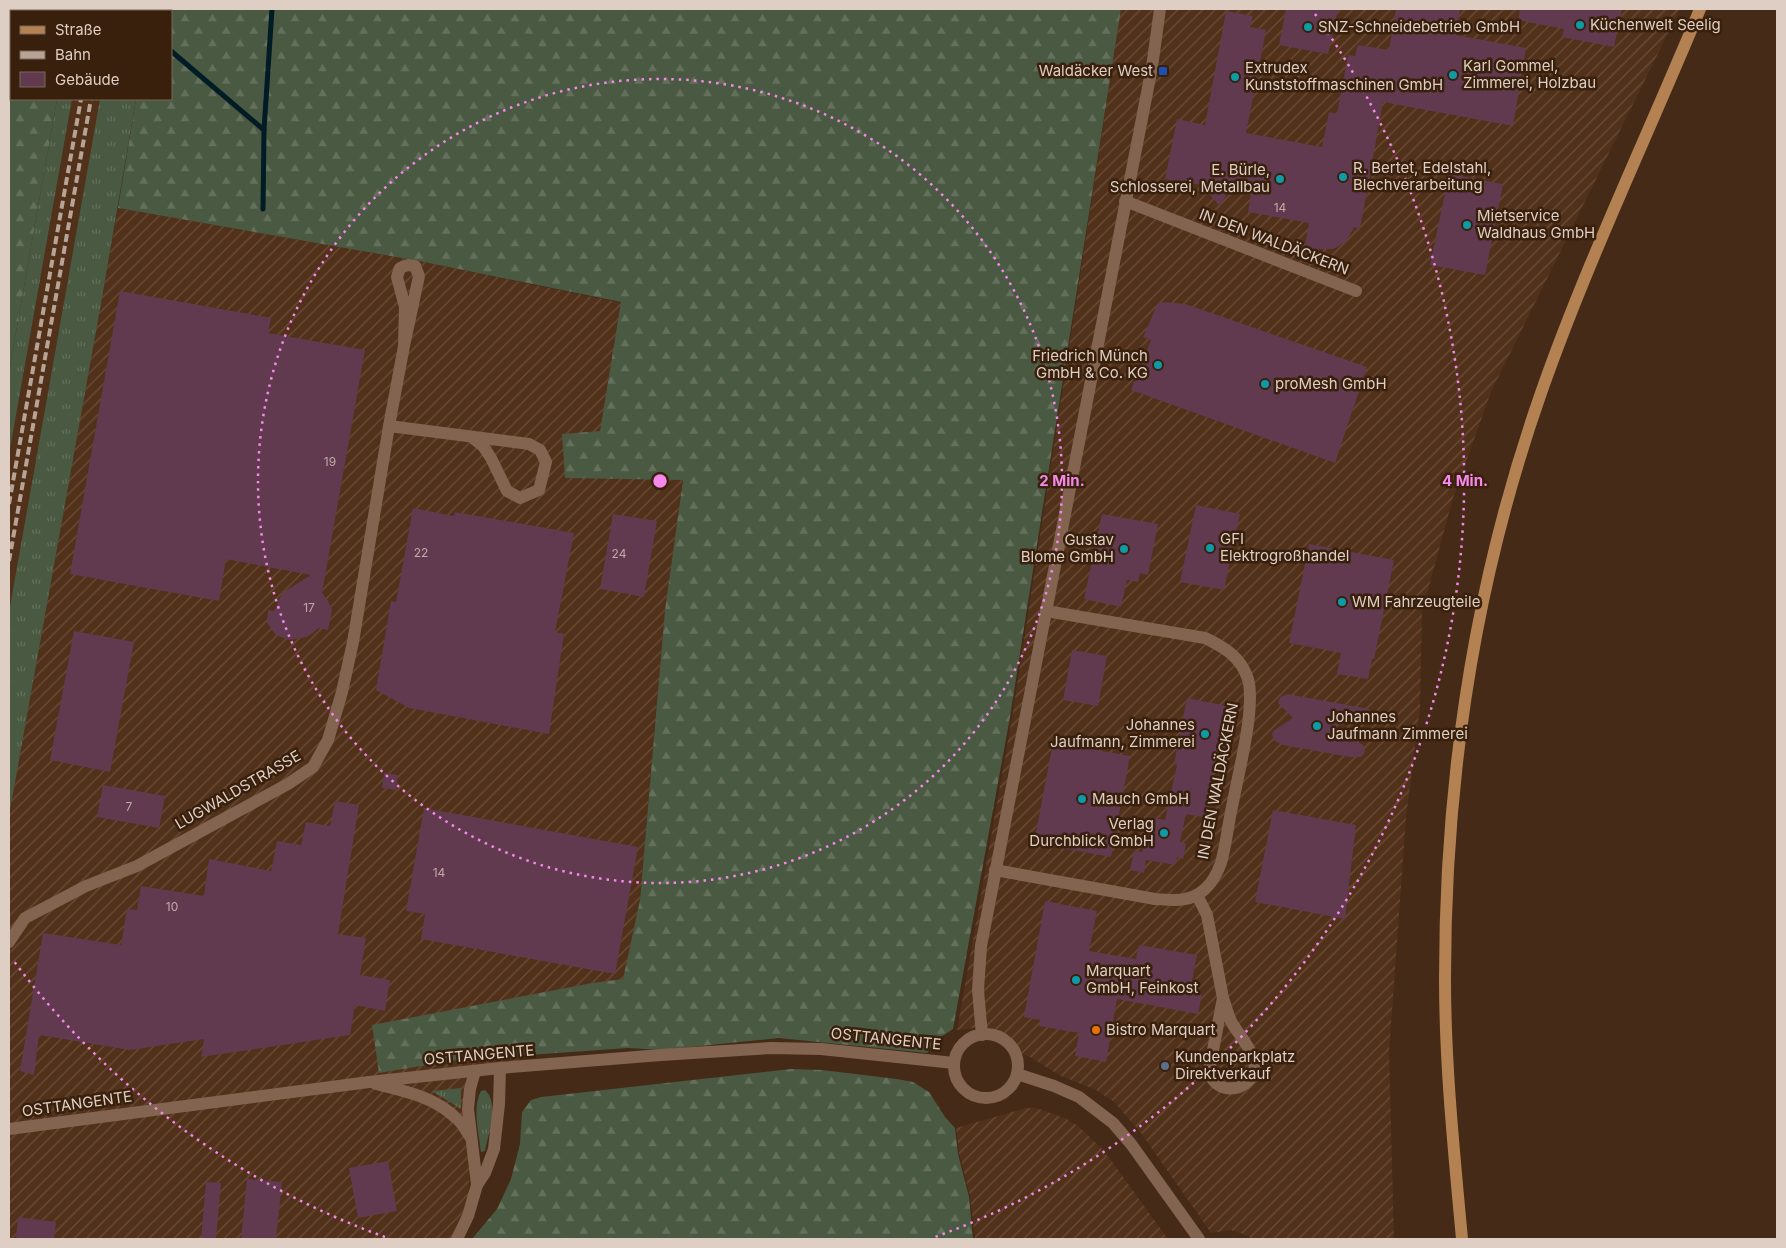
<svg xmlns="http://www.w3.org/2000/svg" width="1786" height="1248" font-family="Inter,sans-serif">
<defs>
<pattern id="industrial-furrows" width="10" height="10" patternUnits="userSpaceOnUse" patternTransform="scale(1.25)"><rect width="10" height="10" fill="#51311a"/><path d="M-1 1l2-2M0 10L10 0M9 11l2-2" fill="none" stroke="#6a4e3a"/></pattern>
<pattern id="grass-tufts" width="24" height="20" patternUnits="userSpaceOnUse" patternTransform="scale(1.25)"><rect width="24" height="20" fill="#4a5942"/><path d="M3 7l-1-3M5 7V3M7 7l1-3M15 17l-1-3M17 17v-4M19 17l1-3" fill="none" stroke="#64705c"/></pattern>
<pattern id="forest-firs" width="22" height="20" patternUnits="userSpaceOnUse" patternTransform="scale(1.25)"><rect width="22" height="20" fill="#4a5942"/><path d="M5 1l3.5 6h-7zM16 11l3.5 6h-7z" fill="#64705c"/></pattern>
</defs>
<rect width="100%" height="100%" fill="#442a17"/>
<!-- built -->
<polygon fill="#51311a" points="72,99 100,99 9,612 9,455"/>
<!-- industrial -->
<g fill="url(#industrial-furrows)">
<polygon points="1121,9 1680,9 1491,392 1453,498 1422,612 1420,708 1406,818 1389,1053 1394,1239 1251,1239 1249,1236 1231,1230 1211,1233 1141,1133 1114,1102 1096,1090 1059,1075 1030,1057 1021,1053 1003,1032 983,1027 957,1030 1012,718"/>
<polygon points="118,208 419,261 622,303 600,431 683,479 665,610 640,900 623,979 528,1022 519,1064 465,1068 469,1150 469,1194 463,1214 452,1239 9,1239 9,816"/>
<polygon points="1026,1108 1037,1108 1067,1119 1078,1126 1090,1137 1105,1152 1168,1239 975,1239 970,1196 959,1153 956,1128"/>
</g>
<!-- grass -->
<g fill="url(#grass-tufts)">
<polygon points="57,99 72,99 9,455 9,372"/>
<polygon points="100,99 136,99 102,298 9,816 9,612"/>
<polygon points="461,1088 461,1109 432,1091"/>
<path d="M485,1090c15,13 3,45 0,61l-4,1c-2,-19 -9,-44 0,-61z"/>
</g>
<!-- forest -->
<g fill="url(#forest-firs)">
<polygon points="9,9 73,9 72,11 11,11 11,99 57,99 9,372"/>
<polygon points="152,9 1121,9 1010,717 953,1029 936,1040 927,1053 779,1038 661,1050 628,1048 457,1060 379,1073 372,1025 592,983 623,979 640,900 665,610 683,480 565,478 562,434 600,431 621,302 419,261 118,208 136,99 171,99 171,11 151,11"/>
<polygon points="791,1069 822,1070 897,1079 913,1082 929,1092 945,1117 955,1128 958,1154 969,1197 973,1239 472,1239 497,1209 511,1179 520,1144 522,1112 531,1100 541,1097"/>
</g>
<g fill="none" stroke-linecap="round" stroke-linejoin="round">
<!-- stream -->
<g stroke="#021c26" stroke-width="5">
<polyline points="171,51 264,130"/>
<polyline points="263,209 264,130 272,9"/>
</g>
</g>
<!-- building -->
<g fill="#613a50">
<polygon points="1286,9 1338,9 1328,54 1279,45"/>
<polygon points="1396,9 1460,9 1456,35 1526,48 1513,126 1383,102 1360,229 1354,227 1346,242 1333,249 1316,249 1305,246 1309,223 1248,212 1251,195 1228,192 1220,206 1210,195 1201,193 1202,185 1165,179 1177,119 1205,125 1226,11 1253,16 1250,27 1266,30 1246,133 1322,147 1329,112 1337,114 1348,55 1355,56 1358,45 1389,50"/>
<polygon points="1520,9 1622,9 1614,47 1562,37 1564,29 1518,20"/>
<polygon points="1449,174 1503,184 1485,275 1430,265"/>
<polygon points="120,291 271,318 268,333 365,350 322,593 327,599 332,610 328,630 319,628 307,637 289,640 276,635 267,623 268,610 274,611 282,593 311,575 226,559 219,601 70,574"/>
<polygon points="1166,302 1185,304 1367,367 1335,463 1131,390 1151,340 1143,337 1158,303"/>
<polygon points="1196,505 1240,514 1224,590 1180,582"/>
<polygon points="413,508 454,516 455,512 574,533 555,632 564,634 549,734 409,708 376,690 391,601 396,602"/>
<polygon points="613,514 657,521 644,597 600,589"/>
<polygon points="1102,514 1158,524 1148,575 1140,573 1138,582 1127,580 1121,607 1084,599"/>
<polygon points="1309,544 1394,560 1374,659 1372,659 1368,679 1337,674 1341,653 1289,643"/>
<polygon points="74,631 134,642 110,772 50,760"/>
<polygon points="1072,650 1107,656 1098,706 1063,700"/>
<polygon points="1287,694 1369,709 1372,715 1370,721 1331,726 1363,745 1365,751 1363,755 1360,757 1350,757 1283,745 1275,741 1272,735 1273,731 1293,718 1278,703 1280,697"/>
<polygon points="1187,698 1227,706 1224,720 1232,722 1227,748 1219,746 1210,787 1214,788 1207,818 1186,814 1180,842 1186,843 1183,859 1177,857 1175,865 1146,860 1144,873 1130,870 1134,851 1142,852 1149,817 1165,820 1177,765 1174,764"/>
<polygon points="1053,742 1130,756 1111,857 1034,843"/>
<polygon points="384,773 398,775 396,790 382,788"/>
<polygon points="103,785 165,796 159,828 97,817"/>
<polygon points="335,801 359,805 338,934 366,938 360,975 390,980 385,1011 355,1005 350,1035 201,1057 204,1039 130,1050 39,1035 34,1075 20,1071 43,933 121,945 127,909 137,910 141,886 204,896 209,859 271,871 277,841 301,845 306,822 330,826"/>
<polygon points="424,808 638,847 615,974 421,939 425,914 406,911"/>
<polygon points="1273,810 1356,825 1345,919 1255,902"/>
<polygon points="1045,901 1097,911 1089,951 1136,959 1139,945 1197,955 1190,992 1202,995 1198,1014 1117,999 1106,1062 1075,1056 1079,1033 1039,1026 1040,1020 1024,1017"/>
<polygon points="388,1161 397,1211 358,1218 349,1168"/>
<polygon points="247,1179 282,1182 276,1239 241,1239"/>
<polygon points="206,1182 221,1183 216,1239 201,1239"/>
<polygon points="18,1217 56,1222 54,1239 16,1239"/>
</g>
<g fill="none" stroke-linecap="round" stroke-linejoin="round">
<!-- minor -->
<g stroke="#826450" stroke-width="12">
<polyline points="1125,201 1356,291"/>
<polyline points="389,426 404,346 405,307 397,277 400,268 408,265 415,266 419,276 404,346"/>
<path d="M995,870l160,29c18,1 35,4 50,-10 7,-6 13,-18 16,-26 5,-18 7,-38 11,-56 6,-33 24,-99 16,-128 -7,-22 -24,-32 -43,-41l-159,-27"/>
<path d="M1197,895l10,20 16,83 -14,73c1,3 3,8 5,10 12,14 36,7 40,-10 4,-16 -14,-34 -22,-48 -4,-7 -6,-17 -9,-25"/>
<polyline points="9,942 25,918 86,886 137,866 288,784 313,767 328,740 342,692 353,642 389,426 529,444 540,450 546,462 539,490 520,498 507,491 491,458 483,446 472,437"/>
<polyline points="982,1035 978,990 981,946 1152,67 1160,9"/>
</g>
<!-- tertiary -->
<g stroke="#826450" stroke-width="12">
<polyline points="475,1071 470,1089 468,1109 477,1185"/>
<polyline points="457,1239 468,1216 477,1185 485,1173 494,1149 499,1104 500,1068"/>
</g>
<!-- secondary -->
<g stroke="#826450" stroke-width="12">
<circle cx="986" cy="1066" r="32"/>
<polyline points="1017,1074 1054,1086 1079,1097 1113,1123 1131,1144 1199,1239"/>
<path d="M376,1084c29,7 59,13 81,35 6,5 9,12 14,19"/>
<polyline points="9,1129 369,1082 500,1068 661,1055 771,1048 821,1049 954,1063"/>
</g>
<!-- primary -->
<path stroke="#b38152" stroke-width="12" d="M1462,1239c-8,-87 -17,-174 -17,-261 0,-199 30,-397 96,-585 46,-131 106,-256 159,-384"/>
<!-- rail -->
<g stroke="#b8a497" stroke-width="4" stroke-dasharray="8 4" stroke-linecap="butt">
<polyline points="97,11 97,9"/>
<polyline points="107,11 107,9"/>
<polyline points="9,504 81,99"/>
<polyline points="9,561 91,99"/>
</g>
</g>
<!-- distance rings -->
<g fill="none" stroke="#f788eb" stroke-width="2.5" stroke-dasharray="2.5 5">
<circle cx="660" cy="481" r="402"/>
<path d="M385 1237A805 805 0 0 1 13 960M1315 14A805 805 0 0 1 935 1237"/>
</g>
<!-- markers -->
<g fill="#0f9aa8" stroke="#39200d" stroke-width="2">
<circle cx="1580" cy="25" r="5"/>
<circle cx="1308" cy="27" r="5"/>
<circle cx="1453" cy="75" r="5"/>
<circle cx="1235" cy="77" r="5"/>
<circle cx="1343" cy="177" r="5"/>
<circle cx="1280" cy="179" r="5"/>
<circle cx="1467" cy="225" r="5"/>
<circle cx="1158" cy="365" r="5"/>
<circle cx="1265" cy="384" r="5"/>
<circle cx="1210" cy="548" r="5"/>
<circle cx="1124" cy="549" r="5"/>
<circle cx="1342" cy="602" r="5"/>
<circle cx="1317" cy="726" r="5"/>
<circle cx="1205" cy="734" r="5"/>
<circle cx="1082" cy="799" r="5"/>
<circle cx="1164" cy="833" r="5"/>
<circle cx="1076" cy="980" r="5"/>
</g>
<rect fill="#1a4fb4" stroke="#39200d" stroke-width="2" x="1158" y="66" width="10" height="10" rx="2.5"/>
<circle fill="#e8710a" stroke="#39200d" stroke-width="2" cx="1096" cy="1030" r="5"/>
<circle fill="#5c6f8a" stroke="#39200d" stroke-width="2" cx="1165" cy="1066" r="5"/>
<g text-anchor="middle" stroke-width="5" stroke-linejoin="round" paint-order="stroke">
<!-- number labels -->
<g font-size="12" fill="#c0a9a6">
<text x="1280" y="212">14</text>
<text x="330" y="466">19</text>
<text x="421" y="557">22</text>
<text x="619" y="558">24</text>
<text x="309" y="612">17</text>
<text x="129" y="811">7</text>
<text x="439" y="877">14</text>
<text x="172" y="911">10</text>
</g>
<!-- poi labels -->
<g font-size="15" fill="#dfcec3" stroke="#39200d" text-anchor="start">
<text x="1590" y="30">Küchenwelt Seelig</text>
<text x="1318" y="32">SNZ-Schneidebetrieb GmbH</text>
<text x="1463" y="71">Karl Gommel,<tspan x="1463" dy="17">Zimmerei, Holzbau</tspan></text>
<text x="1245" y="73">Extrudex<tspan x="1245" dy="17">Kunststoffmaschinen GmbH</tspan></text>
<text x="1153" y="76" text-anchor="end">Waldäcker West</text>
<text x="1353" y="173">R. Bertet, Edelstahl,<tspan x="1353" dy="17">Blechverarbeitung</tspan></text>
<text x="1270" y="175" text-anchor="end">E. Bürle,<tspan x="1270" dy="17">Schlosserei, Metallbau</tspan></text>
<text x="1477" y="221">Mietservice<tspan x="1477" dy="17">Waldhaus GmbH</tspan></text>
<text x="1148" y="361" text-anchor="end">Friedrich Münch<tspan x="1148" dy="17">GmbH &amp; Co. KG</tspan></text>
<text x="1275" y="389">proMesh GmbH</text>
<text x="1220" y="544">GFI<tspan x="1220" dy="17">Elektrogroßhandel</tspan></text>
<text x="1114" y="545" text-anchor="end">Gustav<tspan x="1114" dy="17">Blome GmbH</tspan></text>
<text x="1352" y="607">WM Fahrzeugteile</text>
<text x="1327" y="722">Johannes<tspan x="1327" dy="17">Jaufmann Zimmerei</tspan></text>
<text x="1195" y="730" text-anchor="end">Johannes<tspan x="1195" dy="17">Jaufmann, Zimmerei</tspan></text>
<text x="1092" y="804">Mauch GmbH</text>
<text x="1154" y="829" text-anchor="end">Verlag<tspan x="1154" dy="17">Durchblick GmbH</tspan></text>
<text x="1086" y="976">Marquart<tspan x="1086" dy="17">GmbH, Feinkost</tspan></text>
<text x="1106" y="1035">Bistro Marquart</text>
<text x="1175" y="1062">Kundenparkplatz<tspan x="1175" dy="17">Direktverkauf</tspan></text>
</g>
<!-- street labels -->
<g font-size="15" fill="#dfcec3" stroke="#39200d">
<text transform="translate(1274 242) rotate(21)" y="5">IN DEN WALDÄCKERN</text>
<text transform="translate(1218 781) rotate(-79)" y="5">IN DEN WALDÄCKERN</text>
<text transform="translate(238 790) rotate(-30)" y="5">LUGWALDSTRASSE</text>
<text transform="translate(886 1039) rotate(6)" y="5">OSTTANGENTE</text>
<text transform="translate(479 1055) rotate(-5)" y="5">OSTTANGENTE</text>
<text transform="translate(77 1104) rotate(-8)" y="5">OSTTANGENTE</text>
</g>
</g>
<circle cx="660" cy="481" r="8" fill="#f788eb" stroke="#39200d" stroke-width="2.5"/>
<g font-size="15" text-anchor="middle" font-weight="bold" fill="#f788eb" stroke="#39200d" stroke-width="5" stroke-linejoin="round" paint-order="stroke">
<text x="1062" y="486">2 Min.</text>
<text x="1465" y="486">4 Min.</text>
</g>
<!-- border -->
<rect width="1786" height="1248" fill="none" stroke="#dfcec3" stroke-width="20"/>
<!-- legend -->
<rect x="10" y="10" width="162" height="90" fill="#39200d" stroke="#7b6656"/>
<rect x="20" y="26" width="25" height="8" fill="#b38152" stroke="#7b6656"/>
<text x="55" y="35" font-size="15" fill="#dfcec3">Straße</text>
<rect x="20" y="51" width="25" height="8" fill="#b8a497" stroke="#7b6656"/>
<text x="55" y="60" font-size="15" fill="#dfcec3">Bahn</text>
<rect x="20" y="72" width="25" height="15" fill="#613a50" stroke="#7b6656"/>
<text x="55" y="85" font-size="15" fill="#dfcec3">Gebäude</text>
</svg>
